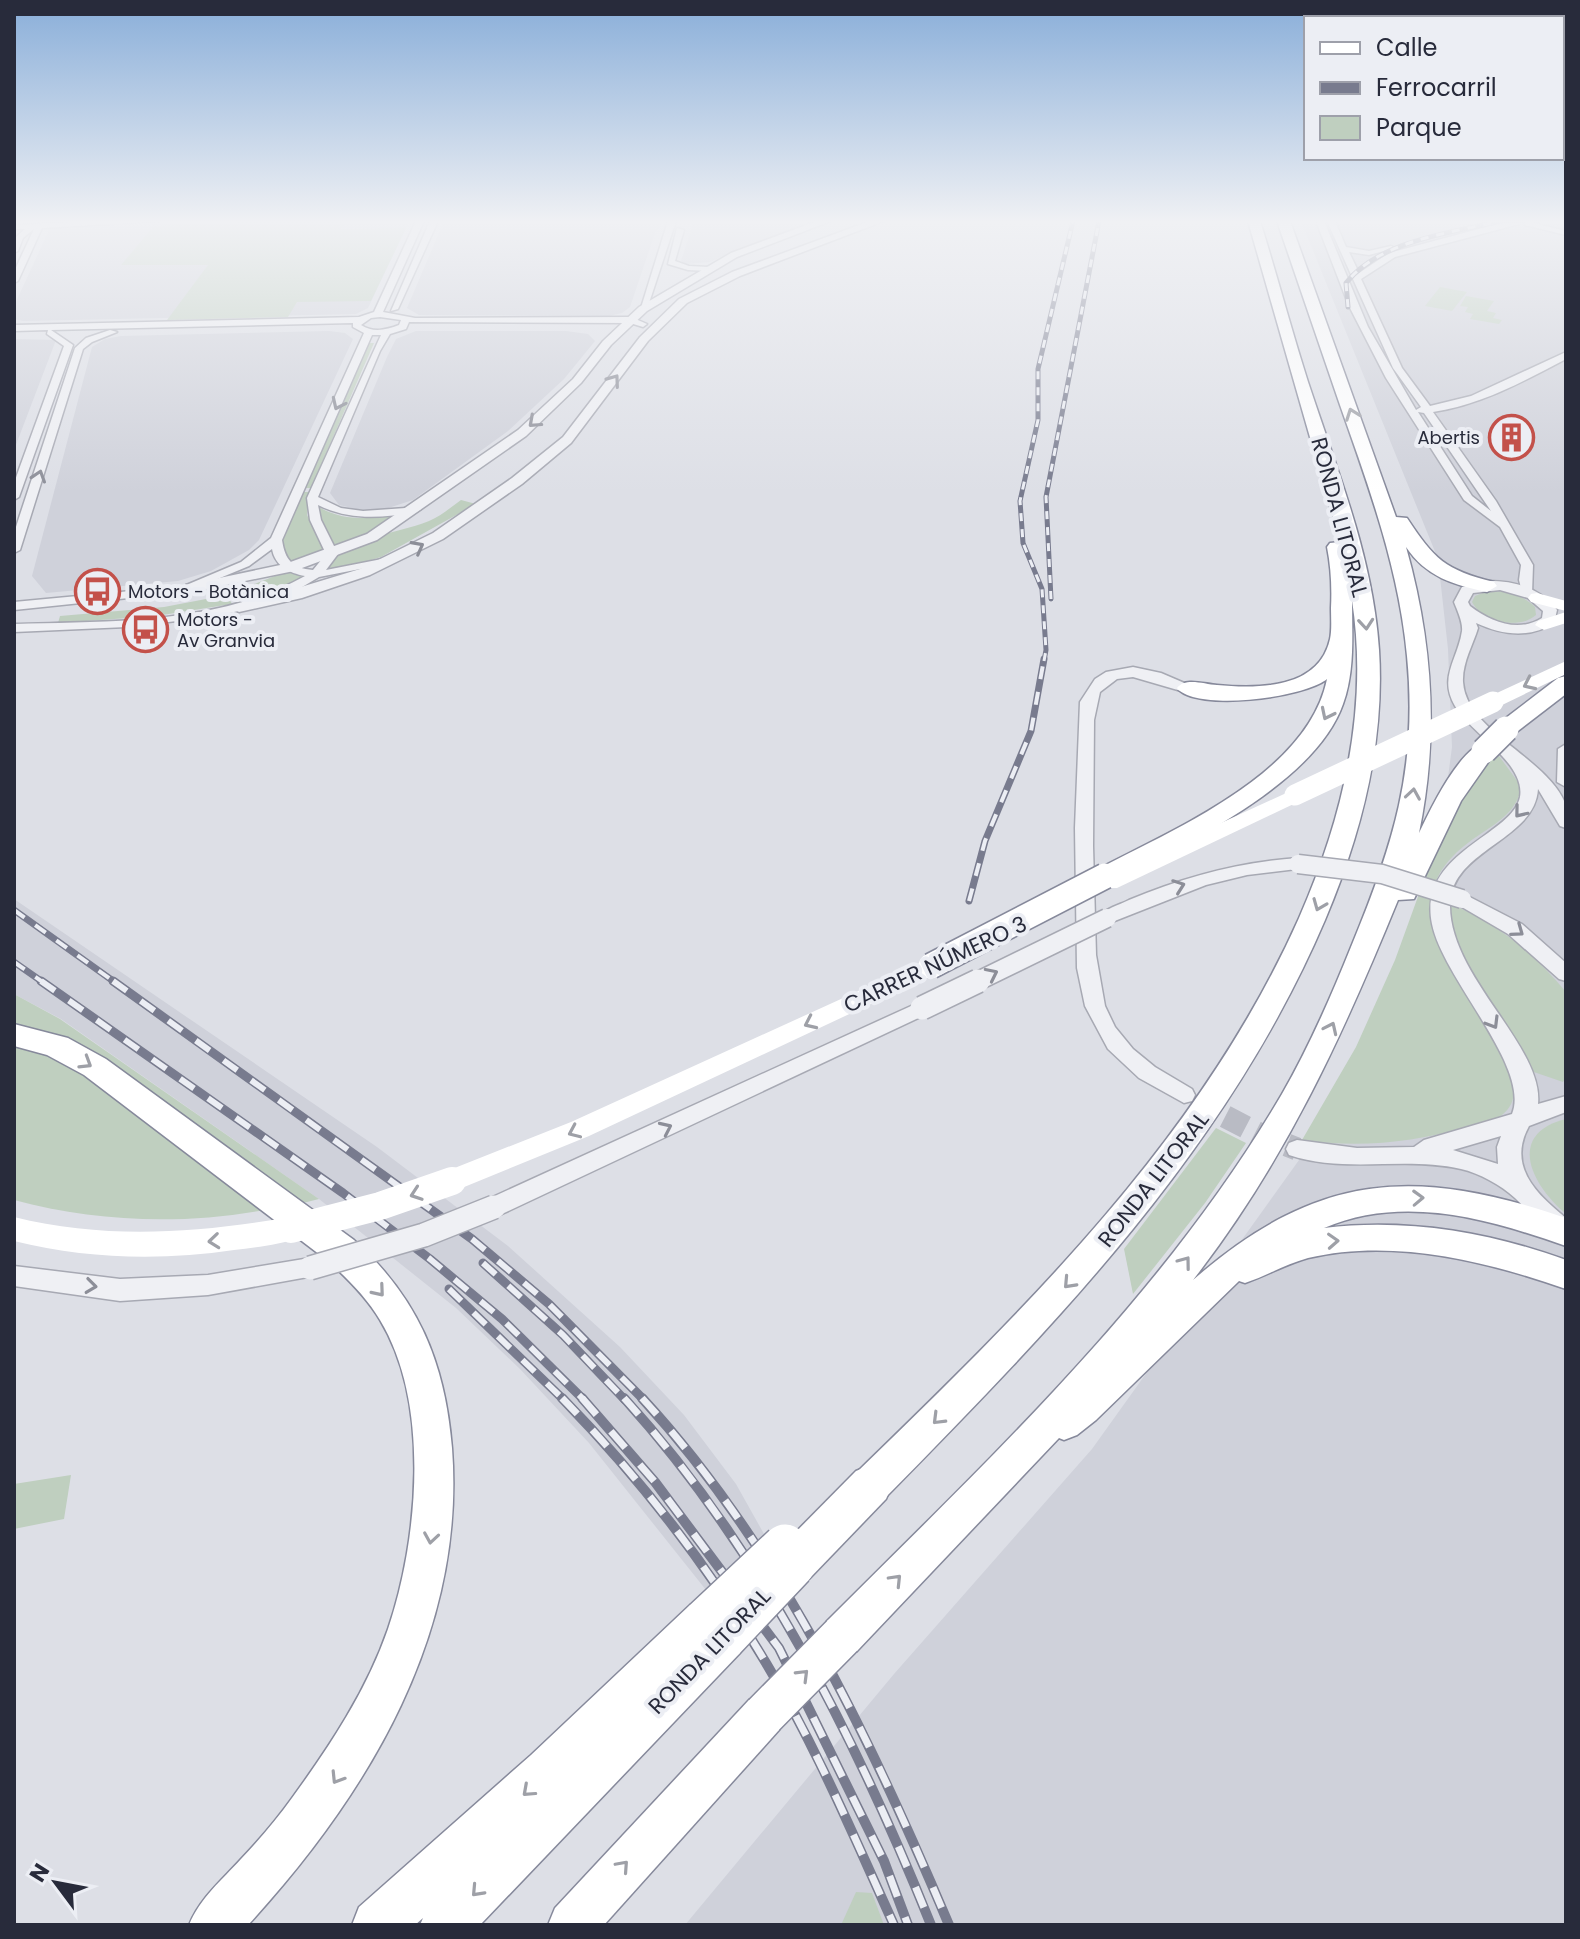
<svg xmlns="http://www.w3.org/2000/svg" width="1580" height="1939" font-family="Poppins,sans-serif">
<rect width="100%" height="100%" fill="#dddfe6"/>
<!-- built -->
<g fill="#cfd1da">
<polygon points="257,221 409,222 368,308 356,314 23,321 14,319 14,306 50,228"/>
<polygon points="444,221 664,221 655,233 630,307 622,313 609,316 419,315 407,308"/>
<polygon points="694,221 813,221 743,247 710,262 686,264 681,261"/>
<polygon points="1301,221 1566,221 1566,1925 685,1925 894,1674 1092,1449 1332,1114 1402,967 1439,845 1452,747 1448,649 1438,559"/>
<polygon points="329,331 345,333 353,339 259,540 249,550 211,571 178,581 46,593 32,576 92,347 105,339 121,336"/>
<polygon points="416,331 566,331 588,334 595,341 564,379 508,431 413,500 382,510 361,510 339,505 330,493 387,357 396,339"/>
<polygon points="14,339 56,340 14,450"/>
<polygon points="14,899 377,1147 508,1246 620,1347 684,1415 736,1484 764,1534 706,1590 589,1443 520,1369 456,1308 319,1199 61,1019 14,994"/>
</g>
<!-- green -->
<g fill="#bfcfbf">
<polygon points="277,221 345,221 341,229 406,228 371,301 297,302 288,317 167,320 208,265 121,265 154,226"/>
<polygon points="1440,287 1467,292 1452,311 1425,306"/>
<polygon points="1466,296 1494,301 1487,311 1496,313 1493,318 1502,320 1499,324 1470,319 1473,314 1465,312 1468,307 1460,306"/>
<polygon points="369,343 374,343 311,488 304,488"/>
<polygon points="302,492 309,492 307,515 325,551 288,564 279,545"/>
<path d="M461,500l15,4 -95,53 -43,13h-15c21,-34 72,-35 106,-49 12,-5 22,-14 32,-21z"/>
<path d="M316,505c25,17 54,14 83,10l-31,18 -35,14 -15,-28z"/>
<polygon points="285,572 307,576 261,597 240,602 234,592"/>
<path d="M1485,592c18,-2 37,2 50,15l1,8c-17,15 -54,7 -64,-13l3,-6z"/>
<polygon points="227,595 232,604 156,616 58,623 60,616 164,607"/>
<path d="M1496,752l25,34c-2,24 -24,37 -42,49 -71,47 -52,94 -15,156 16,26 31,53 46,79 6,17 7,33 -8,45 -9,7 -24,9 -35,12 -55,16 -109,21 -165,13l54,-93 39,-87 33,-91 35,-78z"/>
<path d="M1446,902c49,20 86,49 120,90v86l-3,4 -35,-12 -70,-120z"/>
<polygon points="14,994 60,1019 319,1199 299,1204 14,1027"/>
<path d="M14,1044l41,12 40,26 169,128c-82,15 -169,12 -250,-10z"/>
<path d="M1566,1119v95c-34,-28 -61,-80 0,-95z"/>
<polygon points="1216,1128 1246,1143 1205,1203 1133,1294 1124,1249"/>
<polygon points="71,1475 64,1519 14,1529 14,1484"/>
<polygon points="856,1892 872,1893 884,1925 841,1925"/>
</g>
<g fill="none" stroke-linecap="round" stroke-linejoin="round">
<!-- tertiary-tunnel -->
<polyline stroke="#b9bbc4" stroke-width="23" stroke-dasharray="23 11" stroke-linecap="butt" points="1195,1101 1257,1133 1297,1149"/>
<defs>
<g id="minor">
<polygon points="103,221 161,221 42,228 18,281 14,283 14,272 34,229 23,238 18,251 14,253 16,237 25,229 14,229 14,225"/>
<path d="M416,221h8l-41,91 32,6 216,-1 16,7 -4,3 -13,-4 -221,-1 -3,7 -16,5 -10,17 -62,146 23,11 22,3 57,-4 1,2 -5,3c-34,6 -66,9 -98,-7l3,15 17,34 -12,16 61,-12 4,1v4l-72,14 -32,19 -34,12 -43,9 -83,10 -113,5v-8c98,-3 204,1 291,-48 -16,-3 -30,-10 -33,-27l-23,17 -63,26 -172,18v-8l170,-16 57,-24 30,-24 93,-205 -11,-6v-4l-302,7 22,15 -54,152 -5,3v-17l50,-137 -17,-12 1,-4 -34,1v-6l345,-8 15,-5zM380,317l21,3 -2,5c-13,5 -26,8 -38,0l10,-7zM372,335h9l-74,163 3,22 16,34 -13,16c-21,-2 -28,-10 -31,-30z"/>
<polygon points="430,221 438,221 398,309 391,311"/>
<polygon points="668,221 676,221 647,309 640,311"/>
<path d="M1316,221h8l44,106 48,83 5,-3 -28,-39 -66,-147h8l11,26 23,4 22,-5 4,2 -26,7 -20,-3 10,21 30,-20 112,-30h22l-128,34 -34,22 41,89 28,38 41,-10 95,-44v7c-42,22 -85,46 -133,53l63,89 37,64 -1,29 -10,-2 -3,-12 2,-15 -21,-38 -36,-27 -78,-122 -37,-72zM1418,412l6,1 67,98 -19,-15z"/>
<polygon points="1525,221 1566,231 1566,235 1525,225"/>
<polygon points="677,228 684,230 675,261 689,266 709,267 709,271 688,270 668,264"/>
<polygon points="110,330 117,332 92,342 83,349 20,550 14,553 14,533 75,348 86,338"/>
</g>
<g id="tertiary">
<polygon points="817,221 831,221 737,257 647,311 611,345 581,383 526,436 377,540 294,571 186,593 179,589 186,585 285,564 367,534 518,430 573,379 603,341 639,307 731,253"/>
<polygon points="870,221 884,221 740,276 687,303 648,341 571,443 522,484 443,539 370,575 302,598 239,612 232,608 360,569 433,533 512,478 563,437 640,337 679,299 732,272"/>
<path d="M1489,581c27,0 51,7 68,29l-3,13c-25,16 -52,12 -78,0l2,5c-5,17 -16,35 -15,54 3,49 83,75 102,121 3,7 1,17 1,25l-6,-2 -22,-37c-3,52 -89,61 -88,117 0,71 94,141 88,198l28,-8v16l-37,14c-22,40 7,68 37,92v23c-22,-8 -35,-28 -51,-43 -14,-13 -36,-25 -54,-29 -57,-13 -115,5 -172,-14l-3,-6 3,-6 8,-3 60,8 57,-1 10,-7 88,-26c19,-47 -69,-135 -80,-190 -15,-72 80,-88 88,-127 6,-34 -50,-64 -65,-91 -17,-29 3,-47 7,-75 1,-9 -5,-21 -8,-29l8,-15zM1500,590l28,8 15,13 -1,7c-24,15 -51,4 -72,-12l-2,-4 5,-9zM1501,1136l-4,11 1,17 -45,-14z"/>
<polygon points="1133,667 1161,673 1196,688 1188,693 1133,677 1117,679 1100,692 1094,720 1093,846 1096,955 1105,1006 1115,1027 1133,1049 1155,1067 1192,1089 1195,1095 1192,1101 1184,1103 1139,1078 1108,1049 1085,1006 1077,968 1075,828 1080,702 1095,679 1106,672"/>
<polygon points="1566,744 1566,787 1557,782 1558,749"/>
<path d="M1298,858l9,6 -2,4 -58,7 -41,10 -99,39 -10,-6c7,-9 22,-13 32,-18 55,-23 110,-38 169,-42z"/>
<polygon points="1462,893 1522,924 1566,963 1566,981 1559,979 1508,934 1455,903 1453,899 1455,895"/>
<polygon points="922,1001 929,1003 932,1008 929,1013 502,1214 494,1217 486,1214 482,1207 486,1200"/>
<polygon points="310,1258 319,1261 322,1268 319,1275 208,1295 120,1301 14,1286 14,1266 120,1279 208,1275"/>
</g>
<g id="trunk">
<path d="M1248,221h12c17,54 31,108 48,161 29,88 65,175 71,268 6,94 -18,185 -54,270 -97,228 -269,404 -440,578l-14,5 -14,-5 -5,-13 5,-13c171,-166 344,-334 442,-554 44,-100 70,-209 53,-318 0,34 3,71 -9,104 -28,80 -158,140 -229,178l-9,2 -9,-2 -4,-6 4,-6c78,-41 212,-96 231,-191 -23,19 -131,33 -150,9 8,-11 27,-4 40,-3 41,4 102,4 113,-46 2,-9 1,-21 1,-31 1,-20 0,-41 -4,-61l3,-4 10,-1z"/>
<path d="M1277,221h13l106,296 11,1c27,41 38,52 87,64l3,4 -10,6c-33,-7 -61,-15 -81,-45 27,96 33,189 13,286 12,-25 33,-68 55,-85 6,-5 12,-4 18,-2l4,5 -35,50 -47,98 -16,1c-56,137 -113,262 -205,380 124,-108 221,-114 373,-62v28c-77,-27 -162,-52 -242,-18 82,-10 165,4 242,32v29c-80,-28 -173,-51 -258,-31 -22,6 -42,18 -63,25l-6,-2 -143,139 -19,15 -13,5 -5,-2 -202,213 -15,6 -15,-6 -6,-15 6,-15c164,-164 337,-325 455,-527 27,-47 49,-97 69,-147 42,-101 67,-179 56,-291 -8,-87 -38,-169 -67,-251 -21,-61 -42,-123 -63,-184z"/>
<polygon points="1566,676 1566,694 1514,734 1498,734 1494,729 1498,724 1558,678"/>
<polygon points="764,1694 779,1700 785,1715 779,1730 604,1925 548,1925 555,1908 749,1700"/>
</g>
<g id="motorway">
<path d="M14,1024l54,14 38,21 248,181c64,58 91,122 98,208 14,184 -83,345 -204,477h-59c11,-27 33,-45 52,-66 18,-19 36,-40 51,-61 38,-52 75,-108 96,-169 30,-88 43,-225 -8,-309 -13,-22 -32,-41 -52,-59l-244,-186 -37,-20 -33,-9z"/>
<polygon points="871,1465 886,1471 892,1485 886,1499 809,1579 794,1585 779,1579 773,1564 779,1549 856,1471"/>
<polygon points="706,1599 722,1605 726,1616 740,1621 746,1637 740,1653 480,1925 420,1925 423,1918 415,1925 352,1925 359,1907 531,1755 690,1605"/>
</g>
</defs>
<!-- minor casing -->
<use href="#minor" stroke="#a7a9b3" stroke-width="3"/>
<!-- tertiary casing -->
<use href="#tertiary" stroke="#a7a9b3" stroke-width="3"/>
<!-- trunk casing -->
<use href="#trunk" stroke="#86899b" stroke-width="3"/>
<!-- motorway casing -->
<use href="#motorway" stroke="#86899b" stroke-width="3"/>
<!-- minor -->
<use href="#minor" fill="#eff0f4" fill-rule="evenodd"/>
<!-- tertiary -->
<use href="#tertiary" fill="#eff0f4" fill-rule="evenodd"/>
<!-- secondary -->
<g fill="#fff" fill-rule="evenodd">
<polygon points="1537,593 1566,601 1566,611 1531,602 1528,598 1531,594"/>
<polygon points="1566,612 1566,623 1544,630 1535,625 1538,621"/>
<polygon points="1566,661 1566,674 1500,706 1493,708 1483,702 1486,698"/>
<polygon points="1295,789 1305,795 1302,800 1117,888 1101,888 1098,883 1101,878"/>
<polygon points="931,958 939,960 943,966 939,972 589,1136 452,1192 442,1189 438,1181 442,1173 571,1122"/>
<path d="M14,1217c93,23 183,16 277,0l10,4 4,8 -4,8c-21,8 -44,10 -67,13 -74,11 -147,9 -220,-9z"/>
</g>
<!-- trunk -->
<use href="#trunk" fill="#fff" fill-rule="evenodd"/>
<!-- motorway -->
<use href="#motorway" fill="#fff" fill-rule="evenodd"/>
<defs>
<g id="rail-far3">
<path d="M1348,307l-2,-24c34,-43 105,-50 155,-62"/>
<polyline points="1051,599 1046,497 1099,221"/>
<polyline points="1044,661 1046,650 1042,589 1023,543 1020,501 1038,420 1038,369 1073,221"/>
</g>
<g id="rail-far2">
<polyline points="969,901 985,841 1031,731 1044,659"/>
<polyline points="14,910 116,983"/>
<polyline points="14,962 44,983"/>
</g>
<g id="rail-far1">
<polyline points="41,981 343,1193 430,1259 502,1319 584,1400"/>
<polyline points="113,981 472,1239 549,1304 644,1400"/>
<polyline points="483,1263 563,1335 625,1400"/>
<polyline points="449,1289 564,1400"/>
</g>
<g id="rail">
<path d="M562,1398c78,80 147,169 204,265 50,83 88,174 128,262"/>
<polyline points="582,1398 655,1482 779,1648 884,1861 908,1925"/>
<path d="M624,1398c136,150 232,340 307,527"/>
<path d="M642,1398c139,151 228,340 307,527"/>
</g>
</defs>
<!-- rail-far3 casing -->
<use href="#rail-far3" stroke="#787b8e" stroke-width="5"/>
<!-- rail-far2 casing -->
<use href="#rail-far2" stroke="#787b8e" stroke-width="7"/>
<!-- rail-far1 casing -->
<use href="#rail-far1" stroke="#787b8e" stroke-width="9"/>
<!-- rail casing -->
<use href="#rail" stroke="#787b8e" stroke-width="10"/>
<!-- rail-far3 -->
<use href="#rail-far3" stroke="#eceef4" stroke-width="3" stroke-dasharray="8" stroke-linecap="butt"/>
<!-- rail-far2 -->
<use href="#rail-far2" stroke="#eceef4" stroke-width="4" stroke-dasharray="13" stroke-linecap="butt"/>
<!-- rail-far1 -->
<use href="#rail-far1" stroke="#eceef4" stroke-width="6" stroke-dasharray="17" stroke-linecap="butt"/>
<!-- rail -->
<use href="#rail" stroke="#eceef4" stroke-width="7" stroke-dasharray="22" stroke-linecap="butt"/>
<defs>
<g id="tertiary-bridge-far1">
<polyline points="1298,864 1382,874 1462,899"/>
<polyline points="974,983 1107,918"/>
</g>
<g id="tertiary-bridge">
<polyline points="922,1008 978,981"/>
<polyline points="310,1268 424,1235 494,1207"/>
</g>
<g id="trunk-bridge-far1">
<polyline points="1484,751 1506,729"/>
<polyline points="931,966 1105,876"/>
</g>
<polyline id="trunk-bridge" points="764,1715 842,1636"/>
<g id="motorway-bridge">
<polyline points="706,1621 785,1547"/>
<polyline points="724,1637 792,1565"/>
</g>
</defs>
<!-- tertiary-bridge-far1 casing -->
<use href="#tertiary-bridge-far1" stroke="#a7a9b3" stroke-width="21" stroke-linecap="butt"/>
<!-- tertiary-bridge casing -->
<use href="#tertiary-bridge" stroke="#a7a9b3" stroke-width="26" stroke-linecap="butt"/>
<!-- trunk-bridge-far1 casing -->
<use href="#trunk-bridge-far1" stroke="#86899b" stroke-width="28" stroke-linecap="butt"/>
<!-- trunk-bridge casing -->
<use href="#trunk-bridge" stroke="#86899b" stroke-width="45" stroke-linecap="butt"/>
<!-- motorway-bridge casing -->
<use href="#motorway-bridge" stroke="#86899b" stroke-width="48" stroke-linecap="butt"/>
<!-- tertiary-bridge-far1 -->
<use href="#tertiary-bridge-far1" stroke="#eff0f4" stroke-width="18"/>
<!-- tertiary-bridge -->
<use href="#tertiary-bridge" stroke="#eff0f4" stroke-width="23"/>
<!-- secondary-bridge-far1 -->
<polyline stroke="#fff" stroke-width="21" points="1295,795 1493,702"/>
<!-- secondary-bridge -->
<polyline stroke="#fff" stroke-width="28" points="291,1229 380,1206 452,1181"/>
<!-- trunk-bridge-far1 -->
<use href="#trunk-bridge-far1" stroke="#fff" stroke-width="25"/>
<!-- trunk-bridge -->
<use href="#trunk-bridge" stroke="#fff" stroke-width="42"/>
<!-- motorway-bridge -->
<use href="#motorway-bridge" stroke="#fff" stroke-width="45"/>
</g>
<!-- one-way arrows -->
<defs><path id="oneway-chevron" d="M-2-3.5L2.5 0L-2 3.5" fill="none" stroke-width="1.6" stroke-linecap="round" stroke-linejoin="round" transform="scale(2)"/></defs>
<g stroke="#8c8e98">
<use href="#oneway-chevron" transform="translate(614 380) rotate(-54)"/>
<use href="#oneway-chevron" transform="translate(338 404) rotate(115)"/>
<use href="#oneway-chevron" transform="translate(534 422) rotate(138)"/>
<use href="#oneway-chevron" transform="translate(39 476) rotate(-72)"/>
<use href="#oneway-chevron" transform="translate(418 547) rotate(-28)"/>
<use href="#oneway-chevron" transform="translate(1520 812) rotate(129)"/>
<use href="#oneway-chevron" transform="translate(1179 886) rotate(-20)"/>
<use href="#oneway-chevron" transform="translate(1518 931) rotate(36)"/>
<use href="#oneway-chevron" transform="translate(992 974) rotate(-26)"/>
<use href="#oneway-chevron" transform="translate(1493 1023) rotate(59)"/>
<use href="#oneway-chevron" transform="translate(666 1128) rotate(-25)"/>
<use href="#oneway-chevron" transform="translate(91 1286) rotate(7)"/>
</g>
<g stroke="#9ea0a7">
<use href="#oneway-chevron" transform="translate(1352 414) rotate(-110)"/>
<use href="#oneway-chevron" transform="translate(1366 624) rotate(85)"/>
<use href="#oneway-chevron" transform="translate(1529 684) rotate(155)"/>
<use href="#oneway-chevron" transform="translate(1327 714) rotate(116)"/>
<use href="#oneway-chevron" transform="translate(1413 794) rotate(-81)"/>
<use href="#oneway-chevron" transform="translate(1319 905) rotate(112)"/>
<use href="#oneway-chevron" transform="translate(810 1023) rotate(155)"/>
<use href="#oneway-chevron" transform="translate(1331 1028) rotate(-65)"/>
<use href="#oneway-chevron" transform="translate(86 1063) rotate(32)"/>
<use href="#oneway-chevron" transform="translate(574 1132) rotate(156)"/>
<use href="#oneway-chevron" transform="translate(416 1194) rotate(161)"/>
<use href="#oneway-chevron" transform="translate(1418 1198) rotate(-2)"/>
<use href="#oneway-chevron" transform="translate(214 1241) rotate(174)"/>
<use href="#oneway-chevron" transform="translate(1333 1241) rotate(-3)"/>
<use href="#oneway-chevron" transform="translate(1185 1262) rotate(-53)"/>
<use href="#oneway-chevron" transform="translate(1069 1283) rotate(133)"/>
<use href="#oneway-chevron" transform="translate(379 1291) rotate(50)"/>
<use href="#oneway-chevron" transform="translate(938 1419) rotate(135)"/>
<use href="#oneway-chevron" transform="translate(431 1538) rotate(99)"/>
<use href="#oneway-chevron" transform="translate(896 1580) rotate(-46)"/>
<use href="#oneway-chevron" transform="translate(803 1675) rotate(-45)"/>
<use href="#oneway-chevron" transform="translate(337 1778) rotate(122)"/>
<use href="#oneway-chevron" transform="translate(528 1791) rotate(138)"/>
<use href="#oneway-chevron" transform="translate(623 1866) rotate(-48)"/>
<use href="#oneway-chevron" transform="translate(477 1891) rotate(133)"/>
</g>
<!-- sky -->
<linearGradient id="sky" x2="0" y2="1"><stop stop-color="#89aed9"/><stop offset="0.45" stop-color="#f0f1f4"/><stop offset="1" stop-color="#f0f1f4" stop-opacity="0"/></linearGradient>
<rect width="1580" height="493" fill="url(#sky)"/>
<!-- icons -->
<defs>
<symbol id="building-ring" viewBox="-11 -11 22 22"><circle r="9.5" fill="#eceef4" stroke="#c3514a" stroke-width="1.5"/><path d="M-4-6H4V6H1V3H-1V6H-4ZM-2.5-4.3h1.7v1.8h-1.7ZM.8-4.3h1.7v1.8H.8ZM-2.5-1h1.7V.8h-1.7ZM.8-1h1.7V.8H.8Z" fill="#c3514a"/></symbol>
<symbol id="bus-ring" viewBox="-11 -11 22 22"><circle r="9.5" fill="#eceef4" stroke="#c3514a" stroke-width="1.5"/><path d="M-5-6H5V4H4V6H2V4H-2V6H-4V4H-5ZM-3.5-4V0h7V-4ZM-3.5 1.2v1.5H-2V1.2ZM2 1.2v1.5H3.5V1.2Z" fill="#c3514a"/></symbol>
</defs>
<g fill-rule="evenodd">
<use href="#building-ring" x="1486" y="412" width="51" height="51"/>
<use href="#bus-ring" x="72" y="566" width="51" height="51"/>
<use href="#bus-ring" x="120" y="604" width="51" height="51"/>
</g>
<g text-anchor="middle" stroke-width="8" stroke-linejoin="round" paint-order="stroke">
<!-- far-poi labels -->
<g font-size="18" fill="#282b3b" stroke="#eceef4" text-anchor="start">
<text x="1480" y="444" text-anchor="end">Abertis</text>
<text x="128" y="598">Motors - Botànica</text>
<text x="177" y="626">Motors -<tspan x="177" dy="21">Av Granvia</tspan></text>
</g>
<!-- street labels -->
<g font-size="22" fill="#282b3b" stroke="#eceef4">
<text transform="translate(1340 517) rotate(75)" y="8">RONDA LITORAL</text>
<text transform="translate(935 964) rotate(-25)" y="8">CARRER NÚMERO 3</text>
<text transform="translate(1153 1179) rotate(-52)" y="8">RONDA LITORAL</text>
<text transform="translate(709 1651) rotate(-46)" y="8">RONDA LITORAL</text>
</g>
</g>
<!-- border -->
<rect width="1580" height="1939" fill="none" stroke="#282b3b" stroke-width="32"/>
<!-- legend -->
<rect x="1304" y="16" width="260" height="144" fill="#eceef4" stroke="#9ea0aa" stroke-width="2"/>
<rect x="1320" y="42" width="40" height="12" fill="#ffffff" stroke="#9ea0aa" stroke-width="2"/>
<text x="1376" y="56" font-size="24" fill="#282b3b">Calle</text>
<rect x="1320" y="82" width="40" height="12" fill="#787b8e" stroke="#9ea0aa" stroke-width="2"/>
<text x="1376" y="96" font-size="24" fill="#282b3b">Ferrocarril</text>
<rect x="1320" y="116" width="40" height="24" fill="#bfcfbf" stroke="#9ea0aa" stroke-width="2"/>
<text x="1376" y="136" font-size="24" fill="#282b3b">Parque</text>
<!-- north arrow -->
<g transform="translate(56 1883) rotate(302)" stroke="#eceef4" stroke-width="6" paint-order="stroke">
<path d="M0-6L14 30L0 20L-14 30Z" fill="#282b3b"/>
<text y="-12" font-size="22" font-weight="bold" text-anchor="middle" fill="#282b3b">N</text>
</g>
</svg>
